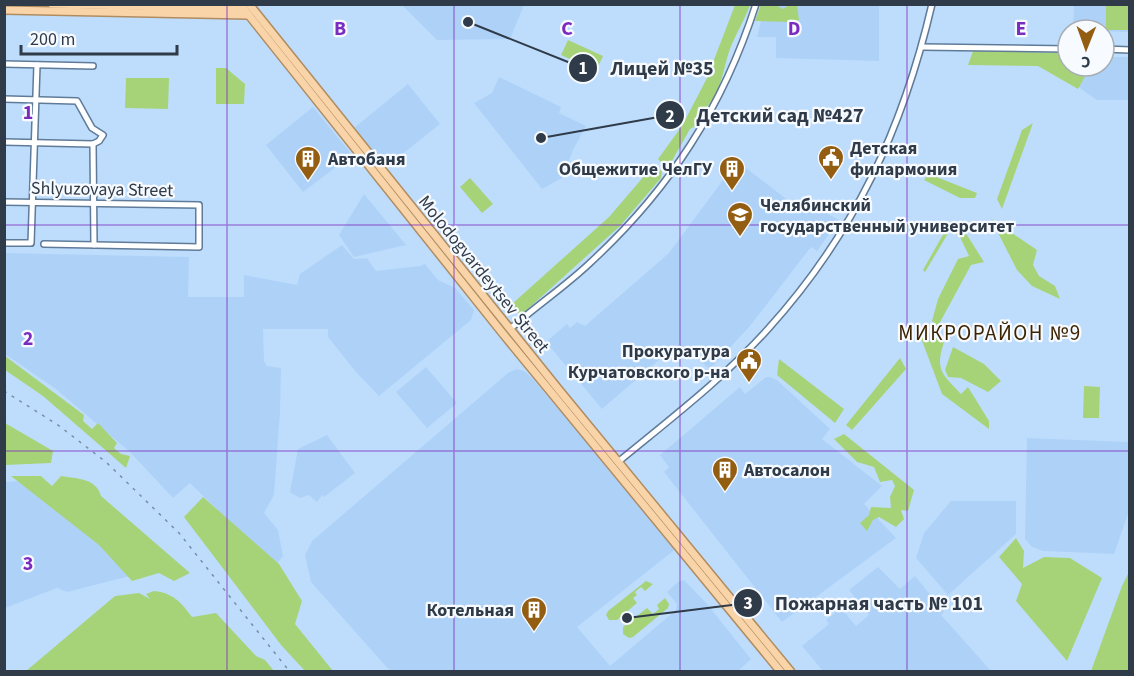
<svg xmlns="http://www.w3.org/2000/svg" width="1134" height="676" font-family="'Source Sans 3',sans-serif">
<rect width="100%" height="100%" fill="#beddfd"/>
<!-- built -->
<g fill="#aed2f7">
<polygon points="402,5 524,5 510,39 437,40"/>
<polygon points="765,5 879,5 879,61 776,58 776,37 757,37"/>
<polygon points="1074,5 1129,5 1129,32 1073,30"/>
<polygon points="1034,56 1068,66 1104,66 1104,57 1129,57 1129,100 1097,100"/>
<polygon points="499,77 561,107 559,113 586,126 573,150 562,178 542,189 474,103 492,93"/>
<polygon points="408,84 440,124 386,167 354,128"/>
<polygon points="313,107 352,155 303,192 266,145"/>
<polygon points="737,161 806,214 812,205 839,220 817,251 811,247 750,326 710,369 689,353 660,359 602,409 546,342 567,324 570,328 577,322 585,326 669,253"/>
<polygon points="364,194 406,245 354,257 339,235"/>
<polygon points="342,245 354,259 367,258 376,271 420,266 425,264 438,280 455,288 474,310 471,320 379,396 356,372 328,337 328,329 263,329 264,361 267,366 281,368 280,412 274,495 264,513 278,530 283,556 275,566 190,483 173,498 130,452 56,389 5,354 5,253 189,257 188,297 244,297 244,275 297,285 300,274"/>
<polygon points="426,367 457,403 427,428 396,392"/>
<polygon points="516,369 524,371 531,377 677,548 577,627 610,666 676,610 677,604 667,592 678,582 684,580 707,604 751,659 737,672 390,671 311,582 305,555 312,541 508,373"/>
<polygon points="766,377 770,377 777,380 830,429 822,439 882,486 864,504 896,538 782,622 664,472 669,467 660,455 740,387 745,394"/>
<polygon points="327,435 355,473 324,497 322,495 317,502 309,495 300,498 290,492 298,449"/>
<polygon points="1027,438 1129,442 1129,511 1114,554 1043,551 1032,547 1025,539"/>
<polygon points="32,480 134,575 67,592 57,588 5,608 5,482"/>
<polygon points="951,501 1016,501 1016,534 948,595 916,558 924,533"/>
<polygon points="878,567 900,589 915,576 944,612 941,615 991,671 823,671 802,646 829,624 826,620 841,608 856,626 869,615 849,590"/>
</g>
<!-- green -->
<g fill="#a7d378">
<polygon points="761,4 776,5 783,9 789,5 797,5 799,20 792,22 755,21"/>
<path d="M735,5h15c-5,14 -12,25 -18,39 -8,18 -9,42 -21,58 -7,10 -11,7 -14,23l-7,4 -21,37 -4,1 -7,-8 24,-33 25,-48z"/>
<rect x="1106" y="5" width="23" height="25"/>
<polygon points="568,40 603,56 596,71 561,55"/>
<polygon points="973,51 1068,53 1068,66 1091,66 1078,89 1038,66 968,65"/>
<polygon points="216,68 226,68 245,84 244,104 216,104"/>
<polygon points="126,78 169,78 168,109 125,108"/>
<polygon points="1033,123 1002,209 997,199 1022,130"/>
<polygon points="656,167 662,171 661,178 620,226 520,316 512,304 609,217 651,168"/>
<polygon points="929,174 977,193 975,198 960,198 924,180"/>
<polygon points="470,178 493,204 482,213 460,187"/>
<polygon points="991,219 1037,250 1033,265 1039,276 1055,286 1060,299 1032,286 1017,270"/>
<polygon points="949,224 967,235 984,262 971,265 938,326 932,321 938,299 958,259 969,256 960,237 950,230 925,272 923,270"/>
<path d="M927,332l18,7c-10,30 -5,33 16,55l7,-7 21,34v8l-47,-35 -21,-56z"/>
<polygon points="953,347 984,364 1001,381 988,392 961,378 948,377 945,370"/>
<polygon points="5,356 84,415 83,421 92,429 98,423 117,443 114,448 121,454 130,456 126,468 43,396 5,370"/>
<polygon points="900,358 906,369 852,430 846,425"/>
<polygon points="779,359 844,409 835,423 777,375"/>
<polygon points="1084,386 1100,387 1099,418 1083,418"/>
<polygon points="5,423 53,451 51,463 5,465"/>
<polygon points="844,434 914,490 908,511 901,510 904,519 896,527 879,517 873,520 867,531 860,523 869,515 871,507 891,508 890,497 895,486 892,480 880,482 874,467 857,462 834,439"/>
<path d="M11,476h30l11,10 9,-10c17,3 35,2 40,20l89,77 -16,8 -15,-8 -27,8 -33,-36z"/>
<polygon points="203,497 279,564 302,601 295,624 333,671 305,671 281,645 184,517"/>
<polygon points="1016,538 1024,551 1023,568 1044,557 1070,558 1102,578 1067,661 1016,601 1022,584 999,557"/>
<polygon points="1129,572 1129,671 1091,671 1122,586"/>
<polygon points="646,581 653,584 645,591 641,587 635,592 637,595 633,598 637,603 617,620 609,620 606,615 608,611"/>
<path d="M154,591c19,2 27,11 38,26l24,-4 40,43 9,4 9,11h-248l89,-75 24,-3 11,6 -4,-5z"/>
<polygon points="665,598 669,604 668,608 633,637 629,638 623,634 623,627 647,608 653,614 659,609 657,605"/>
</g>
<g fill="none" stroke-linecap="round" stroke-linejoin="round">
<defs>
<g id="minor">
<polyline points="922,47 1068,49"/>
<polyline points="1104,49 1130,50"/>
<polyline points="4,64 93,66"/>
<polyline points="4,99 77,101 92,128 103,135 99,141 93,144"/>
<polyline points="4,142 93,144"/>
<polyline points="93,144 94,245"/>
<polyline points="4,202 199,205 199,247 44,244"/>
<polyline points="4,243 31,243 37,65"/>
<path d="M510,329c26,-23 56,-43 81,-67 79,-73 132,-155 165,-258"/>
<path d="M618,462c51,-42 105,-83 150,-133 86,-95 135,-200 164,-325"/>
</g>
<g id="major">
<polyline points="52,4 244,9"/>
<polyline points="240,4 504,335 781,672"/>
<polyline points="249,4 559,390 791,672"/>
<polyline points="4,10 248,15"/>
</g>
</defs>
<!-- minor casing -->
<use href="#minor" stroke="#5f7b98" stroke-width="8"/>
<!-- major casing -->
<use href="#major" stroke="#b08c61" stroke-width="10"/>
<!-- minor -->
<use href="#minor" stroke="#fff" stroke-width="5"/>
<!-- major -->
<use href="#major" stroke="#fad4a9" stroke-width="7"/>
<!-- rail -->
<polyline stroke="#788da4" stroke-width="1.5" stroke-dasharray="3 6" stroke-linecap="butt" points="4,391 58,425 106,462 179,533 290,672"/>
</g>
<!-- grid -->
<path fill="none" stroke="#7b2cbf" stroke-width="1.5" stroke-opacity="0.55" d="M227,4v668M454,4v668M680,4v668M907,4v668M4,225h1126M4,451h1126"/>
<!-- icons -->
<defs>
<symbol id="civic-pin" viewBox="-11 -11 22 30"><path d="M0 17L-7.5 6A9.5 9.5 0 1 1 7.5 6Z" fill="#935e12" stroke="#f7fafe"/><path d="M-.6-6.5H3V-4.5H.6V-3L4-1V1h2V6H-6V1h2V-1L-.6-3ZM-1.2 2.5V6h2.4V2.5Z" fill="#fff"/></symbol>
<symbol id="building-pin" viewBox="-11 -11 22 30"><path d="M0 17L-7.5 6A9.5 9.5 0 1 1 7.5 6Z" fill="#935e12" stroke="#f7fafe"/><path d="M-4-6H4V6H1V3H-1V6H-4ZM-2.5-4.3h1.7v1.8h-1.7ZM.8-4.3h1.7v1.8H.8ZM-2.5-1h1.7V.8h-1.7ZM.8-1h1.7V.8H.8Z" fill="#fff"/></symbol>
<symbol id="university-pin" viewBox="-11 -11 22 30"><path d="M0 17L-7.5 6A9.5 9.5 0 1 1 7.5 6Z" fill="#935e12" stroke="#f7fafe"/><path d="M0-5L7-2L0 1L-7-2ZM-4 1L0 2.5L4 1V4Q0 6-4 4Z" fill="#fff"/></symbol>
</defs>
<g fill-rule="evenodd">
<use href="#civic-pin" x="816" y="143" width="30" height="40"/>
<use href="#building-pin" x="293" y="144" width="30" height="40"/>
<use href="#building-pin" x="717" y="154" width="30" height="40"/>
<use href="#university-pin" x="725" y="200" width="30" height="40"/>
<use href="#civic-pin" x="734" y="346" width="30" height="40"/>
<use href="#building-pin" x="710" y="455" width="30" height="40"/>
<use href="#building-pin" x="519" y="595" width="30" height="40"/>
</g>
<g text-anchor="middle" stroke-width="4.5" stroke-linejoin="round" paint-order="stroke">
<!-- poi labels -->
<g font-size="18" font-weight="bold" fill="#2f3b48" stroke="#f7fafe" text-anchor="start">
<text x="850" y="154">Детская<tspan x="850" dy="21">филармония</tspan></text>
<text x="328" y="165">Автобаня</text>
<text x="712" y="175" text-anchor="end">Общежитие ЧелГУ</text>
<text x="760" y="211">Челябинский<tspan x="760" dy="21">государственный университет</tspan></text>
<text x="730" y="357" text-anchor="end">Прокуратура<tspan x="730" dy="21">Курчатовского р-на</tspan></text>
<text x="744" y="476">Автосалон</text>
<text x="514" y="616" text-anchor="end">Котельная</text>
</g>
<!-- street labels -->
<g font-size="18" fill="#2f3b48" stroke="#f7fafe">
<text transform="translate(102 189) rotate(1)" y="6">Shlyuzovaya Street</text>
<text transform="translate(484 274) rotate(51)" y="6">Molodogvardeytsev Street</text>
</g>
<!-- quarter labels -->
<g font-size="21" letter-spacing="1.5" fill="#3c2301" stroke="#f7fafe">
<text x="990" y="340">МИКРОРАЙОН №9</text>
</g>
</g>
<g font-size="20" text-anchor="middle" font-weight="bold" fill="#7b2cbf" stroke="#f7fafe" stroke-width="4.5" stroke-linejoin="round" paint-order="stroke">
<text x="340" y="35">B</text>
<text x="567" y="35">C</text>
<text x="794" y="35">D</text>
<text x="1021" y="35">E</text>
<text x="28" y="119">1</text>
<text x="28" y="345">2</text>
<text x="28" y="570">3</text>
</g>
<!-- callouts -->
<path fill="none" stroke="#2f3b48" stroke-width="2" d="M468 22L583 68M541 138L670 115M627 618L748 603"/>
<g fill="#2f3b48" stroke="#f7fafe" stroke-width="2">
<circle cx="468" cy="22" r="6"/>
<circle cx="541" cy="138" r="6"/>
<circle cx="627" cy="618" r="6"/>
<circle cx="583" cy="68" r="15"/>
<circle cx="670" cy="115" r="15"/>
<circle cx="748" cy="603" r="15"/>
</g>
<g font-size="18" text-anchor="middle" font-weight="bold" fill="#fff">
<text x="583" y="74">1</text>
<text x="670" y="122">2</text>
<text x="748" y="609">3</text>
</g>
<g font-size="20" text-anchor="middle" font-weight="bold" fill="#2f3b48" stroke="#f7fafe" stroke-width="4.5" stroke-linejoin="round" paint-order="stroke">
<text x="662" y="75">Лицей №35</text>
<text x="780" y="122">Детский сад №427</text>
<text x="879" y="610">Пожарная часть № 101</text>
</g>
<!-- border -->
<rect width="1134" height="676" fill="none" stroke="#2f3b48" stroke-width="12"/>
<!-- north arrow -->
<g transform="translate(1086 48) rotate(181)"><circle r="28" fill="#f7fafe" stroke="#a7aeb5" stroke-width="1.5"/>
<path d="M0-4.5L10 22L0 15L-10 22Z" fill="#935e12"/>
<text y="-9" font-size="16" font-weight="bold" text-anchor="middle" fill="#2f3b48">С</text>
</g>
<!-- scale -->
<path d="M21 45v9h156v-9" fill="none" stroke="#2f3b48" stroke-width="3"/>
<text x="30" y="45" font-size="18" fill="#2f3b48" stroke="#f7fafe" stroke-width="4.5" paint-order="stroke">200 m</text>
</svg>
